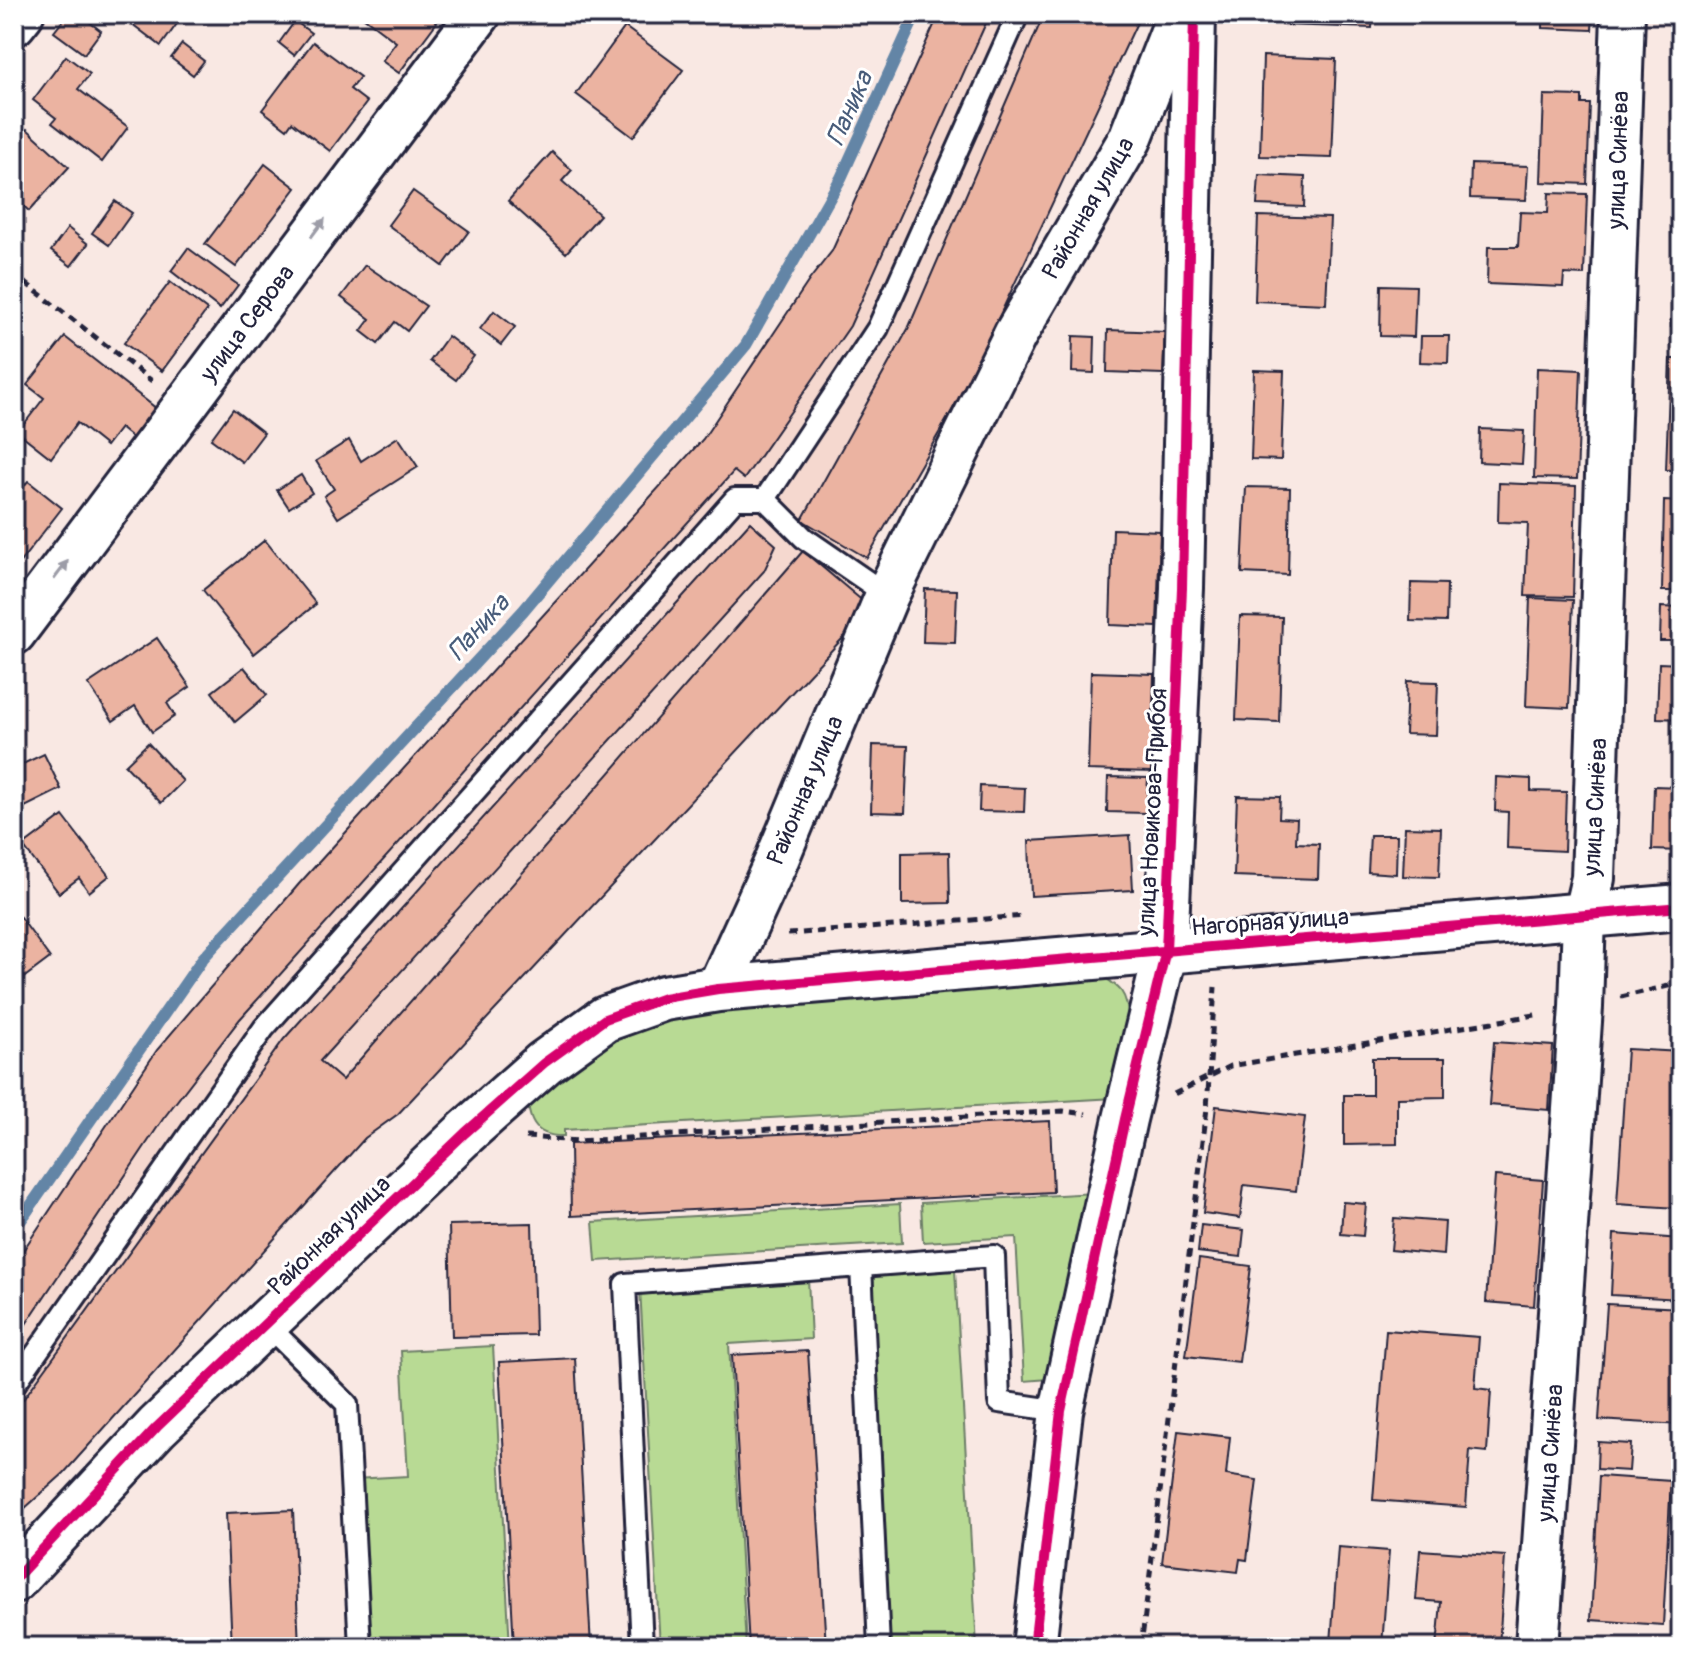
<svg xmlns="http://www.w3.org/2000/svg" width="1695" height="1661" font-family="Pangolin,sans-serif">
<rect width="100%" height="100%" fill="#f9e8e3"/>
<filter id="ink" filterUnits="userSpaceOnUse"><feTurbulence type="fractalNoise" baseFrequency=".0125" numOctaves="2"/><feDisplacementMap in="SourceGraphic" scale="16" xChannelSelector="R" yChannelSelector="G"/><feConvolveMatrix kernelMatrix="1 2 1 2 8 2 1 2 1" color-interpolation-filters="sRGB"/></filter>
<g filter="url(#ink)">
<!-- built -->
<polygon fill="#f5d8cf" points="939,14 1141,14 969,381 867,558 871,608 398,1114 365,1138 64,1473 14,1518 14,1264 299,884 703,439 810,279 832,251"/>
<!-- green -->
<g fill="#b8da94" stroke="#6d7e68" stroke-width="2">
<path d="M1096,971c7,6 19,12 25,20 17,23 -1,80 -6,107l-551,32v6c-31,1 -36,-17 -37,-44l120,-78z"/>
<polygon points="1094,1193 1049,1379 1024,1381 1016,1237 923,1242 921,1203"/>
<polygon points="900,1204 902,1243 596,1261 593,1222"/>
<polygon points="955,1270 977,1647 888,1647 867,1275"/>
<polygon points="808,1278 811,1339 729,1344 746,1647 660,1647 640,1288"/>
<polygon points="493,1346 510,1647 363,1647 354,1479 408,1476 401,1351"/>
</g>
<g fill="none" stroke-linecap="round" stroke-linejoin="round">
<!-- stream -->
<polyline stroke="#6385a6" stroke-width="12" points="14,1230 203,958 523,611 746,345 841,178 916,14"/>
</g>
<!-- building -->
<g fill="#ebb3a1" stroke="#22223b" stroke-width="2">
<polygon points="68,14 79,14 101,31 84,54 54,32"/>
<polygon points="119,14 184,14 161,46"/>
<polygon points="359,14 427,14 437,22 399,73 382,61 396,42"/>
<polygon points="939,14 990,14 850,326 744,479 734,471 240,1019 163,1119 14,1342 14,1264 157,1050 299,884 703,439 810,279 832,251"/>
<polygon points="1044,14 1141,14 969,381 867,558 802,520 908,329"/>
<polygon points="1282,14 1373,14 1372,28 1282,25"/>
<polygon points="1543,14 1593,14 1592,30 1543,28"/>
<polygon points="295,21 311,33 294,55 279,43"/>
<polygon points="625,27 683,70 633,137 576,94"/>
<polygon points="313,42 360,77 350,89 367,102 330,151 292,122 287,129 262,110"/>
<polygon points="182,44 204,61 193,75 171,58"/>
<polygon points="66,56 90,74 78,89 128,127 102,162 52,123 56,118 33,100"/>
<polygon points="1263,56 1336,59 1332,158 1260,156"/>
<polygon points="1544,95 1582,96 1582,104 1590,104 1587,184 1541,182"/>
<polygon points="1679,118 1681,118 1681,226 1675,226"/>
<polygon points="27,129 69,167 29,211 19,202 14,208 14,144"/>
<polygon points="552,152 572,170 562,181 600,215 566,253 508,201"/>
<polygon points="265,164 296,188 236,267 205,244"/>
<polygon points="1471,164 1528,166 1526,200 1470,198"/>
<polygon points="1259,175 1305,177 1304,207 1257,205"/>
<polygon points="413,191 469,231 443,266 388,225"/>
<polygon points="1549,193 1587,194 1584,275 1564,274 1563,287 1487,284 1488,247 1518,247 1520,212 1548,213"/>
<polygon points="115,201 132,213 109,245 92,233"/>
<polygon points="1258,216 1330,218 1326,304 1255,301"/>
<polygon points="68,228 88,244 71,266 51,251"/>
<polygon points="188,248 238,285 220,309 171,271"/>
<polygon points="1673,254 1681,254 1681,327 1671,327"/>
<polygon points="365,265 426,306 407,331 395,322 378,344 361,331 370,319 341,297"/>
<polygon points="170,282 207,310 162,371 124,343"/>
<polygon points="1381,285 1416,286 1414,337 1380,336"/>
<polygon points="494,311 515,327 501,345 480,329"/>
<polygon points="1108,330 1165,332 1163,374 1107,372"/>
<polygon points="448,336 474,356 456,380 430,361"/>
<polygon points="1073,336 1095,337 1094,373 1072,372"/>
<polygon points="1421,336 1449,336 1448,363 1420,362"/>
<polygon points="65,337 157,409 134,439 120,428 106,446 77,423 51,458 18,432 44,398 27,385"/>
<polygon points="1670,359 1681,359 1681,470 1666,470"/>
<polygon points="1537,368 1581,370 1577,479 1534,478"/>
<polygon points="1254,370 1284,371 1281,460 1251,459"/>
<polygon points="233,409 264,433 242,462 211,439"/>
<polygon points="1480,429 1524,431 1522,464 1479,462"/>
<polygon points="398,437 418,467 338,518 324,496 334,489 316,461 349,440 361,461"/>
<polygon points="301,475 312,493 289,508 277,490"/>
<polygon points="28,481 62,508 14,570 14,500"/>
<polygon points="1499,483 1576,486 1573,597 1525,596 1528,523 1498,522"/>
<polygon points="1246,487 1290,488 1288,575 1242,573"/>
<polygon points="1664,501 1681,502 1681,591 1662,591"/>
<polygon points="750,522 776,545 764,571 320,1061 342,1080 803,551 871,608 398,1114 365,1138 64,1473 14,1518 14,1412 284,1039"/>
<polygon points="1113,529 1160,531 1157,627 1110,625"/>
<polygon points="265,540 316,604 254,654 203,590"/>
<polygon points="1411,583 1447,584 1446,622 1410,621"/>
<polygon points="925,589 957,590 955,643 923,642"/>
<polygon points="1530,598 1573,600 1569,708 1526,706"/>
<polygon points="1661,607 1681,608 1681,641 1660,641"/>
<polygon points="1240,616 1282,617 1279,722 1236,720"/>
<polygon points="157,638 190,687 167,703 175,716 152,732 135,706 113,721 88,684"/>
<polygon points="1659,663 1681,664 1681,719 1657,718"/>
<polygon points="244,667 267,695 235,722 212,692"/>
<polygon points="1091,672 1154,674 1151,772 1088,770"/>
<polygon points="1407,681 1438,682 1436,735 1405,734"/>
<polygon points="148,743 183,781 161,803 125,765"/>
<polygon points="873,745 908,746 905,813 871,812"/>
<polygon points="44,754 61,789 21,809 14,795 14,768"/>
<polygon points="1108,777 1148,778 1146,813 1107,812"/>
<polygon points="1496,777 1531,779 1531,791 1566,792 1564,851 1507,848 1508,812 1495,811"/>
<polygon points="980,786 1025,788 1024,812 979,811"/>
<polygon points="1654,786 1681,787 1681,851 1652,850"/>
<polygon points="1237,796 1280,797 1279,818 1297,819 1296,843 1319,844 1318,879 1234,876"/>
<polygon points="63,816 109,876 89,892 79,878 59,893 23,846"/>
<polygon points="1405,827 1441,828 1439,877 1403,876"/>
<polygon points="1130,835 1133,890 1031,896 1029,841"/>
<polygon points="1370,835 1397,835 1396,874 1368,872"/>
<polygon points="949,852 950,903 902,904 902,853"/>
<polygon points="20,917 50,958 14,985 14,922"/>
<polygon points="1494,1042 1553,1046 1549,1110 1489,1105"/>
<polygon points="1627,1049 1681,1052 1681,1141 1677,1208 1617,1204"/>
<polygon points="1372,1058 1445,1058 1445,1097 1397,1098 1397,1144 1344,1145 1344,1095 1372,1095"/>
<polygon points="1216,1106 1305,1117 1296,1191 1244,1185 1240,1218 1203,1213"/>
<polygon points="1050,1121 1053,1192 571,1216 570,1144"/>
<polygon points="1495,1176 1543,1180 1534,1306 1486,1302"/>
<polygon points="1343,1202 1366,1204 1363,1236 1341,1234"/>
<polygon points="1394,1218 1445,1222 1443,1255 1391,1250"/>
<polygon points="532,1223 535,1335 452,1337 449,1225"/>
<polygon points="1201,1225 1244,1230 1241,1257 1198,1252"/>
<polygon points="1614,1234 1681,1239 1681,1299 1611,1295"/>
<polygon points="1199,1259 1251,1266 1239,1362 1186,1356"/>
<polygon points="1607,1304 1681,1308 1681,1425 1599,1420"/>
<polygon points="1386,1330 1479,1337 1475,1388 1491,1390 1487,1452 1470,1450 1466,1507 1373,1500"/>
<polygon points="808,1351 826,1647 749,1647 732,1355"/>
<polygon points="575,1358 591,1647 514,1647 499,1362"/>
<polygon points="1178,1431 1230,1437 1226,1475 1257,1480 1247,1560 1240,1559 1238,1572 1162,1563"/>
<polygon points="1598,1442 1631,1444 1629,1471 1597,1469"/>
<polygon points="1599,1476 1671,1481 1663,1625 1591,1620"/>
<polygon points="293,1510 299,1647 232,1647 226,1513"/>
<polygon points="1338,1547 1389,1551 1382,1646 1331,1643"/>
<polygon points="1420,1550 1505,1556 1499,1647 1437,1647 1441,1602 1416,1600"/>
<polygon points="1589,1641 1664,1645 1664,1647 1589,1647"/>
</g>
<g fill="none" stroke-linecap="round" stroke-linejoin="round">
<defs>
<g id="service">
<polyline points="765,499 804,538 887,595"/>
<polyline points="861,1266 994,1256 999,1402 1061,1411"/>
<polyline points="265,1323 347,1404 360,1647"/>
<polyline points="14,1385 264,1028 735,499 765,499 878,328 1018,14"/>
<polyline points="642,1647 625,1284 861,1266 879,1647"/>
</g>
<g id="minor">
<polyline points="14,24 22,14"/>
<polyline points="14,633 479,14"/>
<polyline points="718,989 775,864 887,595 1015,335 1130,139 1179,14"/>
<polyline points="1034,1647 1061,1411 1125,1119 1166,950 1182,588 1194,14"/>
<polyline points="1537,1647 1581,1007 1584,917 1593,878 1623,14"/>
</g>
<polyline id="tertiary" points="14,1580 157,1427 465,1133 544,1063 605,1019 664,998 718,989 1681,907"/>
</defs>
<!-- service casing -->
<use href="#service" stroke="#22223b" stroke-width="26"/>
<!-- minor casing -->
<use href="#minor" stroke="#22223b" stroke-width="48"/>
<!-- tertiary casing -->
<use href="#tertiary" stroke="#22223b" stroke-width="50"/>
<!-- path -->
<g stroke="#22223b" stroke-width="5" stroke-dasharray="8 6" stroke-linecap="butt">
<polyline points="14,274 152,381"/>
<polyline points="788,934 1025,916"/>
<polyline points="1621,997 1681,983"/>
<polyline points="1174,1094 1230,1066 1541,1014"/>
<polyline points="526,1137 578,1141 1063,1111 1086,1114"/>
<polyline points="1141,1647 1207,1108 1215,987"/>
</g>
<!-- service -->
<use href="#service" stroke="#fff" stroke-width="20"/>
<!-- minor -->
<use href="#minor" stroke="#fff" stroke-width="42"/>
<!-- tertiary -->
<use href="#tertiary" stroke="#fff" stroke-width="44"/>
<defs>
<g id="cycleway">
<polyline points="14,1580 157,1427 465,1133 544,1063 605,1019 664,998 718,989 1681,907"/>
<polyline points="1034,1647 1061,1411 1125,1119 1166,950 1182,588 1194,14"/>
</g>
</defs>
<!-- cycleway casing -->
<use href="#cycleway" stroke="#fff" stroke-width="15"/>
<!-- cycleway -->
<use href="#cycleway" stroke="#d6006c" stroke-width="10"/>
</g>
<!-- one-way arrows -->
<defs><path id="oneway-solid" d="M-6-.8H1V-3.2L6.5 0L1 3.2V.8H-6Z" transform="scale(2)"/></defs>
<g fill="#9c9ca7">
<use href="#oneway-solid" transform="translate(318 228) rotate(-53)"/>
<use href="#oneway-solid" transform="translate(61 570) rotate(-53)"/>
</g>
</g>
<g text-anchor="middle" stroke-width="6" stroke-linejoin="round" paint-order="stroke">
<!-- street labels -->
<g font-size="24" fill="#22223b" stroke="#fff">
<text transform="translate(1618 160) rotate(-88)" y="8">улица Синёва</text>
<text transform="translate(1088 208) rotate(-60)" y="8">Районная улица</text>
<text transform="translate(247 323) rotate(-53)" y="8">улица Серова</text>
<text transform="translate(805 790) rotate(-67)" y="8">Районная улица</text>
<text transform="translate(1595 807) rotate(-87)" y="8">улица Синёва</text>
<text transform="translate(1152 812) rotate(-87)" y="8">улица Новикова-Прибоя</text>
<text transform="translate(1270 922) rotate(-4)" y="8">Нагорная улица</text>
<text transform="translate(329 1235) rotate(-44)" y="8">Районная улица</text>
<text transform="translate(1550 1453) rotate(-86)" y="8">улица Синёва</text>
</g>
<!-- water labels -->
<g font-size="26" font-style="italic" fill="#485c7a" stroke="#fff">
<text transform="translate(849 108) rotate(-66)" y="9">Паника</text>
<text transform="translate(478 627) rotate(-48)" y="9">Паника</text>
</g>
</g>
<!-- margin -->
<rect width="1695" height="1661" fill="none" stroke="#fff" stroke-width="48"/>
<rect x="24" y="24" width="1647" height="1613" fill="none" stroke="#22223b" stroke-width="3" filter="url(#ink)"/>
</svg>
